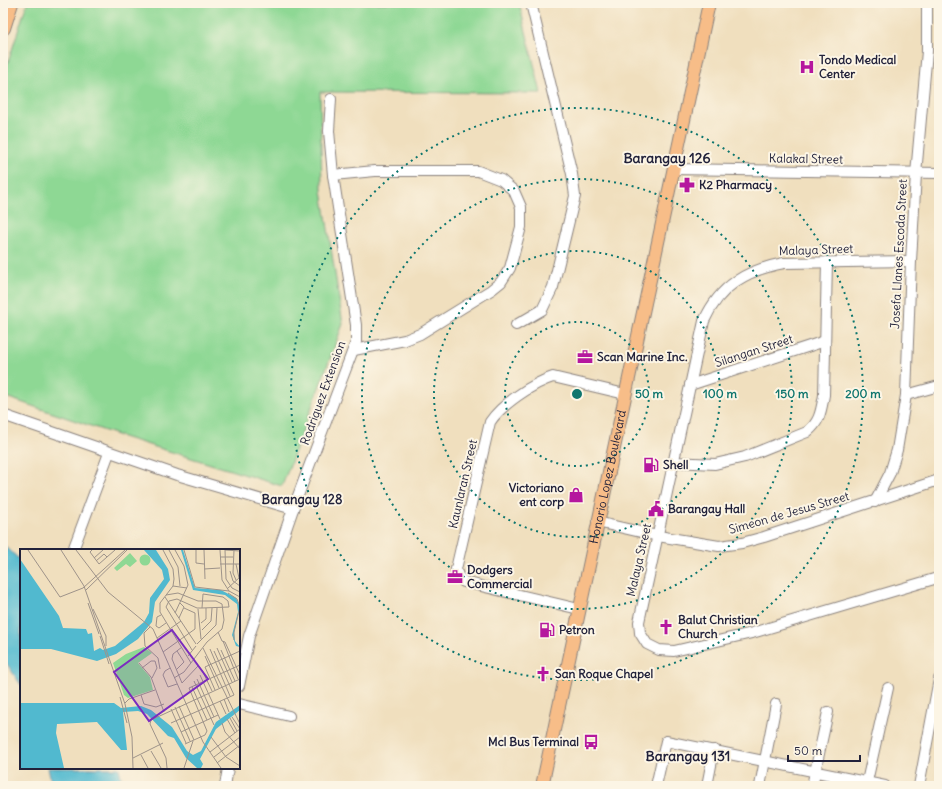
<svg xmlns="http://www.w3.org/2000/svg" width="942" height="789" font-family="Delius,sans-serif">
<rect width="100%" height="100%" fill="#fcf5e5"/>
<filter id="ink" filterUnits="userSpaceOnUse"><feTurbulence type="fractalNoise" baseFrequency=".025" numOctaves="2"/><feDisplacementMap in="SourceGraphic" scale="8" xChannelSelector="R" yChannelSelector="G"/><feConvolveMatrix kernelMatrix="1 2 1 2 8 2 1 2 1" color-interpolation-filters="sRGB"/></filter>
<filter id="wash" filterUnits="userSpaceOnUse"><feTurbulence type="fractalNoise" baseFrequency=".012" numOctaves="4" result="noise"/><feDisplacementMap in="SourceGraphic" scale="16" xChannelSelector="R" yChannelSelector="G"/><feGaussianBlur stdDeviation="0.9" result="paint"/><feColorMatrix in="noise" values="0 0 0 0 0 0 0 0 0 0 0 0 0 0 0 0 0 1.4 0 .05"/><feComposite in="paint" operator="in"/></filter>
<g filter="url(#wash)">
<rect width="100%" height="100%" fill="#f0dfbe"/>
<!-- green -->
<polygon fill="#8ed894" stroke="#587d68" points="27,3 519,3 541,93 320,92 322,191 343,324 282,486 123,437 3,396 3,78"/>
<!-- water -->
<g fill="#51b9cf" stroke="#3a6e85">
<polygon points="3,544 21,561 21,685 3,658"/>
<polygon points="48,768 119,768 123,786 52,786"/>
</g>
<!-- pier -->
<polygon fill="#f0dfbe" points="49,781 125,784 125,786 50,786"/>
</g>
<g filter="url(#ink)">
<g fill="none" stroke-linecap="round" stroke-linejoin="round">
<defs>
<g id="minor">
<polyline points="673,169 939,173"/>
<polyline points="333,175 375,171 478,171 501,180 514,191 521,207 521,227 510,268 501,282 491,290 420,334 405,340 354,350"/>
<path d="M911,261l-127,2c-37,7 -64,22 -80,58l-65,301 1,11 7,11 12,6 15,1 78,-18 182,-54"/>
<polyline points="516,325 542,310 553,287 575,196 572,174 531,3"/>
<polyline points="690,385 825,341"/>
<polyline points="906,395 939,386"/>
<polyline points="3,415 177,475 293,509"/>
<path d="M674,462l41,2 30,-7 62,-25c13,-10 14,-21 17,-37l3,-133"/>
<polyline points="875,502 890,473 897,450 906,395 911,261 916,174 927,51 927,3"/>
<polyline points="597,522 658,536 719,546 742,543 764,537 939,480"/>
<polyline points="73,550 109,453"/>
<path d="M579,609l-115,-27 -6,-6 -2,-7 34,-147c11,-17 43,-39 63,-45l72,17"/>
<polyline points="239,686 249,636 293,509 356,342 356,325 333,175 329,131 331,99"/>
<polyline points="239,704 289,716"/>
<polyline points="225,786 228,768"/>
<polyline points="656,786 666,741 885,786"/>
<polyline points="707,786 714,750"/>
<polyline points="760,786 776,704"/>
<polyline points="812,786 828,712"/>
<polyline points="866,786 888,688"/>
<polyline points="919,786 939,679"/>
</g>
<g id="major">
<path id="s1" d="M542,786l167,-783"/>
</g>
<polyline id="highway" points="3,28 11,3"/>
</defs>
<!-- minor casing -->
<use href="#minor" stroke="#89807c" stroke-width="12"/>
<!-- major casing -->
<use href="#major" stroke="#89807c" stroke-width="14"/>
<!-- highway casing -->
<use href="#highway" stroke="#89807c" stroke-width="16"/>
<!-- minor -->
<use href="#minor" stroke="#fff" stroke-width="10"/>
<!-- major -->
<use href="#major" stroke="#f7bd88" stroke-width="12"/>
<!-- highway -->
<use href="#highway" stroke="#f7bd88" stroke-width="14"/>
</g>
</g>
<!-- distance rings -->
<g fill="none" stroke="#0f766e" stroke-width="2" stroke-dasharray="2 4">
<circle cx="577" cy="394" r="72"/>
<circle cx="577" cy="394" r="143"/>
<circle cx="577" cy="394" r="215"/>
<circle cx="577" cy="394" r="286"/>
</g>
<!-- icons -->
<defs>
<symbol id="hospital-bare" viewBox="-9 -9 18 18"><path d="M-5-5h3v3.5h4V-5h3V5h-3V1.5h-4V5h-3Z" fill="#b5179e" stroke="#fcf5e5" stroke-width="2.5" paint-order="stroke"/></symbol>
<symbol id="pharmacy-bare" viewBox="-9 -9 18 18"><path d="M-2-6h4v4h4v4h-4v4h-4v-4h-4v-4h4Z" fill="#b5179e" stroke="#fcf5e5" stroke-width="2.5" paint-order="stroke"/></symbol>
<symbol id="office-bare" viewBox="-9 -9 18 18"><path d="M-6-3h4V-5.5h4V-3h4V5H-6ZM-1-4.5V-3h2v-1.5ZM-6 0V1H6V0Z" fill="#b5179e" stroke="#fcf5e5" stroke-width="2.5" paint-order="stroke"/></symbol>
<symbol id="fuel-bare" viewBox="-9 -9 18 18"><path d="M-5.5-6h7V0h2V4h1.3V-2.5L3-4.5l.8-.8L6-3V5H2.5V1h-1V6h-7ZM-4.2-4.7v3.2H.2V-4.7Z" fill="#b5179e" stroke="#fcf5e5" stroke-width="2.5" paint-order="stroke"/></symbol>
<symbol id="shop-bare" viewBox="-9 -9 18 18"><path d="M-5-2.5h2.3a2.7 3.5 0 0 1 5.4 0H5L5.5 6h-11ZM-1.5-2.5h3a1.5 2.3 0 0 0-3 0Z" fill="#b5179e" stroke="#fcf5e5" stroke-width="2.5" paint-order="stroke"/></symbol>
<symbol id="civic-bare" viewBox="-9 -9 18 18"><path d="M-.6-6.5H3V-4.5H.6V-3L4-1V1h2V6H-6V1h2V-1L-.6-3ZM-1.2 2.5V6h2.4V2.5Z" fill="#b5179e" stroke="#fcf5e5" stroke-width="2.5" paint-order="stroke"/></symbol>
<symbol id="church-bare" viewBox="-9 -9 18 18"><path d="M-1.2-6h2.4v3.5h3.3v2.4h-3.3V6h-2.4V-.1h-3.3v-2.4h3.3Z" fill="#b5179e" stroke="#fcf5e5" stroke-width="2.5" paint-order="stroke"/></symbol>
<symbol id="bus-bare" viewBox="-9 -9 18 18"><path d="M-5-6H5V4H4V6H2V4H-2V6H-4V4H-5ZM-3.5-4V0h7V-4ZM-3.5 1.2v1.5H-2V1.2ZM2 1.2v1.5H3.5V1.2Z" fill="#b5179e" stroke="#fcf5e5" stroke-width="2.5" paint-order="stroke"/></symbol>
</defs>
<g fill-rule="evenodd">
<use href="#hospital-bare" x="796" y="56" width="22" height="22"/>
<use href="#pharmacy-bare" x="676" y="174" width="22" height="22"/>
<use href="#office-bare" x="574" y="346" width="22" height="22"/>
<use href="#fuel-bare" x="640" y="454" width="22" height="22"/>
<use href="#shop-bare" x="565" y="484" width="22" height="22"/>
<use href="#civic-bare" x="645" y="498" width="22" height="22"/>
<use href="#office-bare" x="444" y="566" width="22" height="22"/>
<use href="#church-bare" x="655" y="616" width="22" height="22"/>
<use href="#fuel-bare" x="536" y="619" width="22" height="22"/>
<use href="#church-bare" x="532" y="663" width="22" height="22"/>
<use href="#bus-bare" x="580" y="731" width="22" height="22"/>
</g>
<g text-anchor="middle" stroke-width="4" stroke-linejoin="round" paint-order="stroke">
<!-- poi labels -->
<g font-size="12" font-weight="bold" fill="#22223b" stroke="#fcf5e5" text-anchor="start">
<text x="819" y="64">Tondo Medical<tspan x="819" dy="14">Center</tspan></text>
<text x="699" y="189">K2 Pharmacy</text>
<text x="597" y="361">Scan Marine Inc.</text>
<text x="663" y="469">Shell</text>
<text x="564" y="492" text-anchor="end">Victoriano<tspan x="564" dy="14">ent corp</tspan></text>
<text x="668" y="513">Barangay Hall</text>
<text x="467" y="574">Dodgers<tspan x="467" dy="14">Commercial</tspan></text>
<text x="678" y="624">Balut Christian<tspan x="678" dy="14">Church</tspan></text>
<text x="559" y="634">Petron</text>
<text x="555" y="678">San Roque Chapel</text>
<text x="579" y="746" text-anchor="end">Mcl Bus Terminal</text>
</g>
<!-- street labels -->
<g font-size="12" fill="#22223b" stroke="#fcf5e5">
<text transform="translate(806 159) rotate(1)" y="4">Kalakal Street</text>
<text transform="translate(816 250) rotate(-2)" y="4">Malaya Street</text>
<text transform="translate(899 254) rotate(-87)" y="4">Josefa Llanes Escoda Street</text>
<text transform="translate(754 351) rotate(-18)" y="4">Silangan Street</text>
<text transform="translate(323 393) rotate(-70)" y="4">Rodriguez Extension</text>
<text dy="4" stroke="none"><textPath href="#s1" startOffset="316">Honorio Lopez Boulevard</textPath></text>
<text transform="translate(463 484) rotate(-77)" y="4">Kaunlaran Street</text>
<text transform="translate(789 513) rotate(-16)" y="4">Simeon de Jesus Street</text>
<text transform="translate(639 560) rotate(-77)" y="4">Malaya Street</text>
</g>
<!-- neighbourhood labels -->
<g font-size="13" font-weight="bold" fill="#22223b" stroke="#fcf5e5">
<text x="302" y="504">Barangay 128</text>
</g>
<!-- quarter labels -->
<g font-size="14" font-weight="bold" fill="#22223b" stroke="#fcf5e5">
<text x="667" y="163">Barangay 126</text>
<text x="688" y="761">Barangay 131</text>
</g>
</g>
<!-- overview -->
<g transform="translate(20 549)">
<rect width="220" height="220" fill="#f0dfbe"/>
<path d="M110,4l7,8 -7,6 -4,-3 -9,7 -3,-3zM119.5 11a5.5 5.5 0 1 1 11 0a5.5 5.5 0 1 1-11 0ZM124,98l8,6 -14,10 12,14 3,13 -25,8 -4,-3 -11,-32 13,-9z" fill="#8ed894"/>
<path d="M124,1h12l12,19 2,11 -15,22 -3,20 -14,17 -22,15 -19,7 -46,-12h-31v-90l39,57 4,12 23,1 2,5 4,-1 2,18 6,-3 3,2 12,-4 29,-24 5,-9 1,-15 14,-19 -2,-9zM161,1h2l12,38 26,2 15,8 4,9 -6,26 1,8 5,6 -4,-1 -4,-11 6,-23 -1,-8 -12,-9 -32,-5zM0,154h94l7,5 20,-2 10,4 21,17 15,24 6,4 8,-4 15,-29 24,-17v5l-24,19 -16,30 3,5 -2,4h-4l-11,-10 -12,-20 -6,-2 -21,-22 -9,-3 -15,1 4,38h-6l-24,-28 -40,2 -1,9 8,35h-44z" fill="#51b9cf"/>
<path fill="none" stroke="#9e938a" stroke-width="1" d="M8,1l32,47 23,-9M41,1l23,36 41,118 7,33 1,31M56,1l32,42 45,37 50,113 18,26M72,1l-2,2 9,12 16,-14M143,1l10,19 1,10 -1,7 -13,17v9l31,51M149,1l9,17 2,19M164,1l11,37 34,4M176,1v13l8,1M184,1l1,29M200,1l2,30 7,11 11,6M205,1l1,29 6,9 8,4M205,1l15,1M214,1l-1,23 3,7M200,8h13M74,9l9,-8M76,12l8,-7 3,3M200,15h20M216,15l3,14M184,20l16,-1M210,22l3,10 7,5M153,37l14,2M63,39l42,-38M207,40l13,-12M66,41l41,-40M208,44l9,6 3,8 -6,25v8M146,46l12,-2 20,8h18l6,3 2,16 -2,9 -15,13 -23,30 -10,6M145,48l31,47M68,54l11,31M73,60l13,27v10M178,60l3,30M155,64l13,-28 -4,-19 -9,-16M141,66l-4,2 -1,9 3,2 7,-5M159,69l5,-11 -4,-4M181,74l5,-4v-11M130,78l-6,6 1,13 13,12 2,11M182,81l9,-9 1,-13M198,83l4,9 3,1 15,33M80,87l9,28M137,89l24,-17M203,92l15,38M177,95l19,-19 1,-17M162,98l-9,7 -1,5 10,24 16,-17M183,99l37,76M197,99l15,34M190,100l20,47M172,101l-26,-43 3,-6 8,-2 20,9h5l27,-1 -1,-6 -5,-4 -20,-3 -1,14M201,101l14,31M143,103l32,-23v-16l-11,-5M168,107l8,-10M185,107l14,32M119,114l12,14 13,35M122,119l9,-7h4l2,7 -5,10M150,119l-5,3 -2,4 5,12 9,-3M156,121l8,-8 -7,-11M182,121l10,21M180,126l20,44M177,130l17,38M174,132l20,44M172,138l15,33M195,141l-10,-23 35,-16M121,146l3,9 12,3 8,-3M100,148l7,26M204,150l5,13M200,152l6,13M105,154l4,-4 26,-9M159,157l15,34M155,158l15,34M151,160l15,34M212,168l8,12M210,169l7,13M207,170l8,14M151,174l63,-28 -20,-44M202,174l3,9 15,17M161,183l37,-17M191,188l15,20 14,9M165,195l20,-9 2,-4 -18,-43 51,-23M131,202l10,17M190,203l30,-23M121,206l7,13M194,208l26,-20M113,209l30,-15M197,214l23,-18M147,219l-1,-10 -16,-34 1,-4 89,-41M164,219l9,-27"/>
<path fill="#7b2cbf" fill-opacity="0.15" stroke="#7b2cbf" stroke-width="2" d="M152,81l36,49 -59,42 -35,-49z"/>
<rect width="220" height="220" fill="none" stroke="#22223b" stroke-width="2"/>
</g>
<circle cx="577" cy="394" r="6" fill="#0f766e" stroke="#fcf5e5" stroke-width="2"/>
<g font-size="12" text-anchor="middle" font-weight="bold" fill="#0f766e" stroke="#fcf5e5" stroke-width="4" stroke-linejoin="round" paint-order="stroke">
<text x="649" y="398">50 m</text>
<text x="720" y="398">100 m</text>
<text x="792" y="398">150 m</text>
<text x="863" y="398">200 m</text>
</g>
<!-- margin -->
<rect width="942" height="789" fill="none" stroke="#fcf5e5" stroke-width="16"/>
<!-- scale -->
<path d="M788 755v6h72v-6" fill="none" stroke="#22223b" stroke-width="2"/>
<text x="794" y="755" font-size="12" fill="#22223b" stroke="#fcf5e5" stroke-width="3" paint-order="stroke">50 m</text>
</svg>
